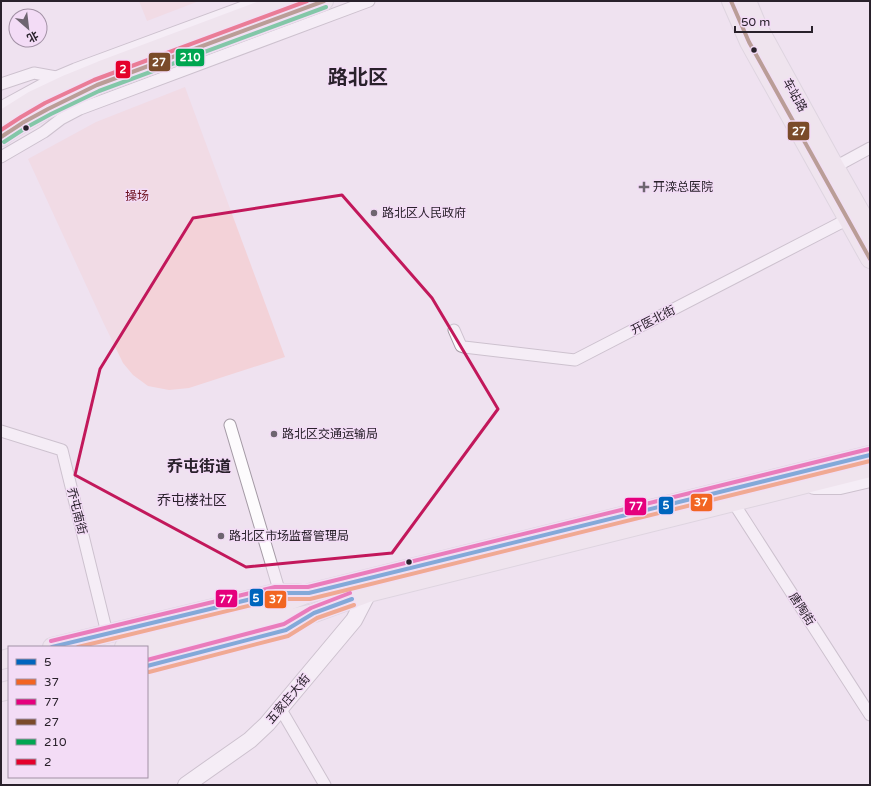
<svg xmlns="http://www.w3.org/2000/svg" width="871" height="786" font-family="'Varela Round','Noto Sans SC',sans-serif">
<rect width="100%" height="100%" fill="#efe2f0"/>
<!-- green -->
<g fill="#f3d2d8">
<polygon points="139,1 199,1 147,21"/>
<polygon points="185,87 285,357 189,388 169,390 148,386 133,375 123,363 104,324 28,159 96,122"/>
</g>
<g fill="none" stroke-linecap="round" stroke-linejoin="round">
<defs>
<g id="street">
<polyline points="1,84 34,73 56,77"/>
<polyline points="1,107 56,77 75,69 259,1"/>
<polyline points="1,157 44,132 61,119 80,109 369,1"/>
<polyline points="835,167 870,148"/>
<polyline points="454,330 461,346 464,347 575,360 848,219"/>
<polyline points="230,425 280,593"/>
<polyline points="1,431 62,450 107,633"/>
<polyline points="733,502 870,715"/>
<polyline points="280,708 325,785"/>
</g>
<g id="secondary">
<polyline points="814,486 840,486 870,479"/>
<polyline points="186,785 250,740 267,724 354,620 368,593"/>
</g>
<g id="primary">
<polyline points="731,1 749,42 870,259"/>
<polyline points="747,1 757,25 835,167 870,229"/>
<polyline points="1,120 33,100 69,83 101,70 285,1"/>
<path d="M1,137c30,-21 63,-37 96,-52l227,-84"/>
<polyline points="52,647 276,593 298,593"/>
<polyline points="124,647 267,609 309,593 870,455"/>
<polyline points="147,654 264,624 314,613 368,593 870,468"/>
<polyline points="1,660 9,658"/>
<polyline points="1,692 9,690"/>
</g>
</defs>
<!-- street casing -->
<use href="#street" stroke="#a49aa5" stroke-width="13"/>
<!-- secondary casing -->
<use href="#secondary" stroke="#a49aa5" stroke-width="18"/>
<!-- primary casing -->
<use href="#primary" stroke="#cac4cb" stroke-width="20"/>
<!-- street -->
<use href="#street" stroke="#fdfbfd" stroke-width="11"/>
<!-- secondary -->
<use href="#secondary" stroke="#fdfbfd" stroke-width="16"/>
<!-- primary -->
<use href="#primary" stroke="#f0e6ec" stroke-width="18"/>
<defs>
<g id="bus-1">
<polyline points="52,647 276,593 309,593 870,455"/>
<polyline points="147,666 286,630 314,613 352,599"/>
</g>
<g id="bus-2">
<polyline points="78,647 277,599 310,599 870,461"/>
<polyline points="149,672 288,636 317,618 354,605"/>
</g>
<g id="bus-3">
<polyline points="51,641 275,587 308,587 869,449"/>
<polyline points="147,660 284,624 311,608 350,593"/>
</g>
<g id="bus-4">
<polyline points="731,1 749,42 870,259"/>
<polyline points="1,137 24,122 48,109 97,85 324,1"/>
</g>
<polyline id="bus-5" points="4,142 27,127 51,114 99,91 326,7"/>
<polyline id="bus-6" points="1,130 21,117 45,103 94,80 307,1"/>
</defs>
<!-- bus-1 casing -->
<use href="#bus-1" stroke="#f3dcf6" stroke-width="7"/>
<!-- bus-2 casing -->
<use href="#bus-2" stroke="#f3dcf6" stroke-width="7"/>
<!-- bus-3 casing -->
<use href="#bus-3" stroke="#f3dcf6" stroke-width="7"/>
<!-- bus-4 casing -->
<use href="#bus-4" stroke="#f3dcf6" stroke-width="7"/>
<!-- bus-5 casing -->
<use href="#bus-5" stroke="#f3dcf6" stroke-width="7"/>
<!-- bus-6 casing -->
<use href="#bus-6" stroke="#f3dcf6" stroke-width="7"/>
<!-- bus-1 -->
<use href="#bus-1" stroke="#0065bd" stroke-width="4"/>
<!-- bus-2 -->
<use href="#bus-2" stroke="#f26522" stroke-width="4"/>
<!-- bus-3 -->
<use href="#bus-3" stroke="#e5007d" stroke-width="4"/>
<!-- bus-4 -->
<use href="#bus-4" stroke="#7a4b2a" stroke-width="4"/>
<!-- bus-5 -->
<use href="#bus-5" stroke="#00a651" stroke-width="4"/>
<!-- bus-6 -->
<use href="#bus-6" stroke="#e4002b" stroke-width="4"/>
</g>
<!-- marked area -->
<path d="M0 0H871V786H0ZM342,195l90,103 66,111 -106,144 -146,14 -171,-92 25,-106 93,-151z" fill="#efe2f0" fill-opacity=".55" fill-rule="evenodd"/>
<path fill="none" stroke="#c2185b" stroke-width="3" stroke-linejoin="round" d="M342,195l90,103 66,111 -106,144 -146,14 -171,-92 25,-106 93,-151z"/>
<!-- markers -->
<g fill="#29212b" stroke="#f3dcf6" stroke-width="1.5">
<circle cx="754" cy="50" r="3.5"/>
<circle cx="26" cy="128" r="3.5"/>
<circle cx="409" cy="562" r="3.5"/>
</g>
<g fill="#6e6570" stroke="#f3dcf6" stroke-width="1.5">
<path d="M642 181h4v4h4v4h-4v4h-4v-4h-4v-4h4z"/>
<circle cx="374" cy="213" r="4"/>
<circle cx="274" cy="434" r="4"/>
<circle cx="221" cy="536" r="4"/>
</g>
<g text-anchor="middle" stroke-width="3" stroke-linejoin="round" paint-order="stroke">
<!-- street labels -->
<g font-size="12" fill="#29212b" stroke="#f3dcf6">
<text transform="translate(795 95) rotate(61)" y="4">车站路</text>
<text transform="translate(653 320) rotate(-27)" y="4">开医北街</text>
<text transform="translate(77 511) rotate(76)" y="4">乔屯南街</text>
<text transform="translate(802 609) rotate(57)" y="4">唐陶街</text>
<text transform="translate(288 699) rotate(-50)" y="4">五家庄大街</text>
</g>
<!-- poi labels -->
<g font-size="12" fill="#29212b" stroke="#f3dcf6" text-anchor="start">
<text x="653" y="191">开滦总医院</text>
<text x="382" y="217">路北区人民政府</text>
<text x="282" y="438">路北区交通运输局</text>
<text x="229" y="540">路北区市场监督管理局</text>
</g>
<!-- park labels -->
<g font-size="12" fill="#6d111f" stroke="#f3dcf6">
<text x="137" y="200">操场</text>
</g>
<!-- quarter labels -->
<g font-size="14" fill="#29212b" stroke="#f3dcf6">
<text x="192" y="505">乔屯楼社区</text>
</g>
<!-- district labels -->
<g font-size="16" font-weight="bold" fill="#29212b" stroke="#f3dcf6">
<text x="199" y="472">乔屯街道</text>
</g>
<!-- town labels -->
<g font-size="20" font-weight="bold" fill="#29212b" stroke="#f3dcf6">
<text x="358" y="84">路北区</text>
</g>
</g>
<g stroke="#f3dcf6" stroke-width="1.5">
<rect x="175" y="48" width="30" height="19" rx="4" fill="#00a651"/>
<rect x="148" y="52" width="23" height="20" rx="4" fill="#7a4b2a"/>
<rect x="115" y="60" width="16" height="19" rx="4" fill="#e4002b"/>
<rect x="787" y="121" width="23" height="20" rx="4" fill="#7a4b2a"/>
<rect x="690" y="493" width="23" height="19" rx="4" fill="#f26522"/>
<rect x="658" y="496" width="16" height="19" rx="4" fill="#0065bd"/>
<rect x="624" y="497" width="23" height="19" rx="4" fill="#e5007d"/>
<rect x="249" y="588" width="15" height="19" rx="4" fill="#0065bd"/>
<rect x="215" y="589" width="23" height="19" rx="4" fill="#e5007d"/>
<rect x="264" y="590" width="23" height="19" rx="4" fill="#f26522"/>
</g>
<g font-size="11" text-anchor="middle" font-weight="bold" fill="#fff">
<text x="190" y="61">210</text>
<text x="159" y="66">27</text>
<text x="123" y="73">2</text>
<text x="799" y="135">27</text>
<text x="701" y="506">37</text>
<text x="666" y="509">5</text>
<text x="636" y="510">77</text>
<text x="256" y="602">5</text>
<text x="226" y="603">77</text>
<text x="276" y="603">37</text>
</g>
<!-- border -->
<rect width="871" height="786" fill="none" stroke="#29212b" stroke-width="4"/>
<!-- legend -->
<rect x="8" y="646" width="140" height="132" fill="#f3dcf6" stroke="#a291a5"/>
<rect x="16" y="659" width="20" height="6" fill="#0065bd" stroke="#a291a5"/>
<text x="44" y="666" font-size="12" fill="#29212b">5</text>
<rect x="16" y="679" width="20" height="6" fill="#f26522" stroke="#a291a5"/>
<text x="44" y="686" font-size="12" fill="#29212b">37</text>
<rect x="16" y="699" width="20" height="6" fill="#e5007d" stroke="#a291a5"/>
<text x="44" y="706" font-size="12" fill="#29212b">77</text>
<rect x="16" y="719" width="20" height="6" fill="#7a4b2a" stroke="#a291a5"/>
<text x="44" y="726" font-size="12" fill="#29212b">27</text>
<rect x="16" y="739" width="20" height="6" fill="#00a651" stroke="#a291a5"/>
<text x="44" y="746" font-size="12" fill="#29212b">210</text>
<rect x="16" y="759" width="20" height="6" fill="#e4002b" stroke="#a291a5"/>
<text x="44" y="766" font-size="12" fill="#29212b">2</text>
<!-- north arrow -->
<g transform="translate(28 28) rotate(152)"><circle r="19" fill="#f3dcf6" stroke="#a291a5"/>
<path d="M0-3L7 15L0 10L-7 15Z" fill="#6e6570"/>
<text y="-6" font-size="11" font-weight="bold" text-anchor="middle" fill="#29212b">北</text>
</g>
<!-- scale -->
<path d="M735 26v6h77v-6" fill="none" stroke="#29212b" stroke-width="2"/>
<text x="741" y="26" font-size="12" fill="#29212b" stroke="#f3dcf6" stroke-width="3" paint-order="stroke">50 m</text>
</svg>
